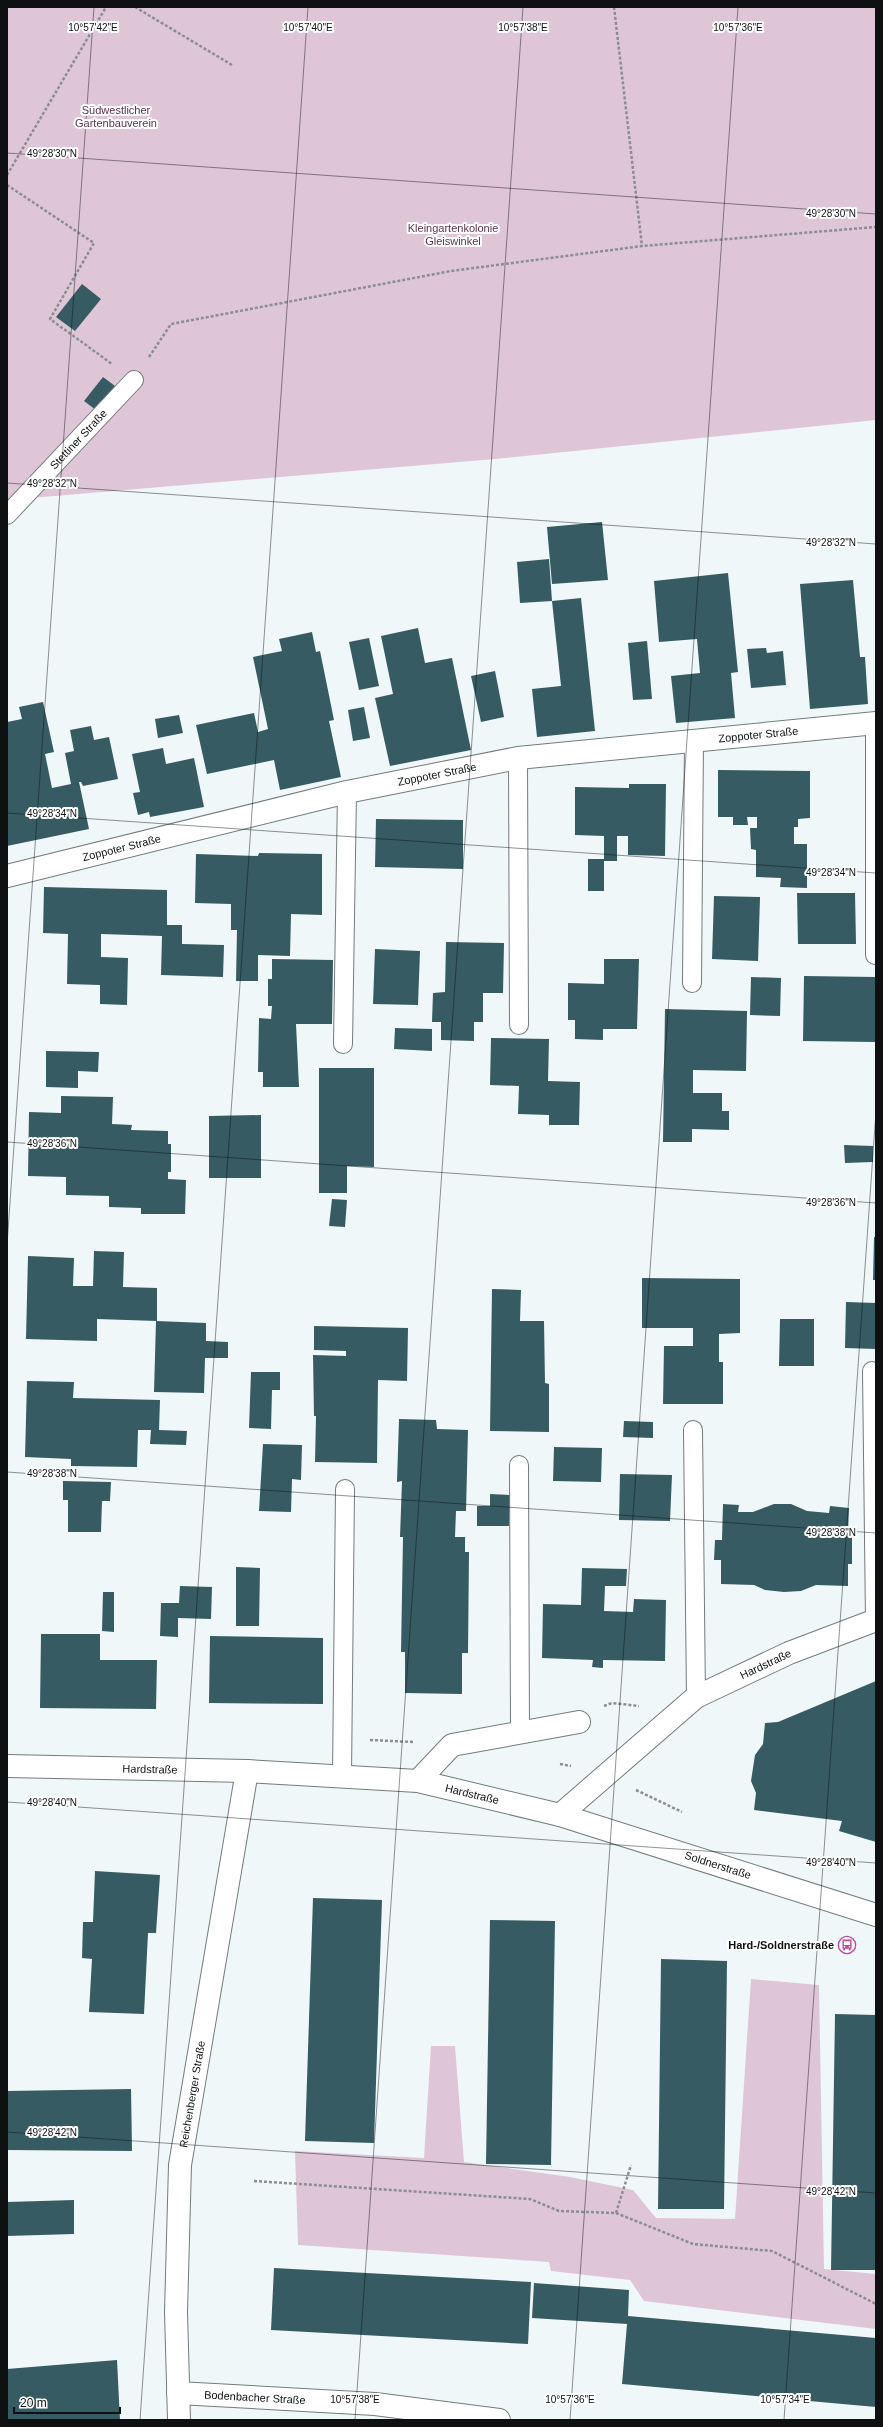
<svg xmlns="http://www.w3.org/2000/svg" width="883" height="2427" font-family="Arial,sans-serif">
<rect width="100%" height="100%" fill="#f0f7f8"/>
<!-- green -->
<g fill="#dfc6d7">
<polygon points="7,7 876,7 876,420 495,459 7,500"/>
<polygon points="751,1979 819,1985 824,2269 876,2274 876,2329 644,2301 630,2280 551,2271 549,2262 298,2245 295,2151 424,2158 431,2046 455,2046 464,2162 570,2177 633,2190 656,2218 735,2219"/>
</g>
<!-- building -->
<g fill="#365b62">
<polygon points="82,284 101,299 75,331 56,317"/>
<polygon points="103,377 115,386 96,410 84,401"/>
<polygon points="602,522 608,580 552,584 547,527"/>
<polygon points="549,559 552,601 520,603 517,562"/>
<polygon points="728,573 738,672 731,673 735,718 676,723 671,676 700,673 697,639 659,642 654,581"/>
<polygon points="853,580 860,657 865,657 868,704 810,709 800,584"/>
<polygon points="581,598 595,731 537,737 532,689 561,686 552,601"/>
<polygon points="418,628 425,663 452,658 471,750 390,766 375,698 393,694 381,636"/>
<polygon points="312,632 316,652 320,651 334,720 329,721 341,777 280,790 274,760 207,774 196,725 254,713 258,732 268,729 253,657 282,651 279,639"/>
<polygon points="369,638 379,686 359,690 349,642"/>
<polygon points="647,641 652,699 633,700 628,643"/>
<polygon points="766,648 767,653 783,651 786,685 751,688 747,649"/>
<polygon points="495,671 504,717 481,722 471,676"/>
<polygon points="43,702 54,752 45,754 52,788 71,784 65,753 74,751 70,730 91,726 94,740 109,737 118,779 83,786 81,782 79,782 89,829 7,846 7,722 22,719 19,707"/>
<polygon points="364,707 370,738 353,741 348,710"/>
<polygon points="179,715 183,733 158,738 155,719"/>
<polygon points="163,748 166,764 194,758 204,807 150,817 149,812 138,815 133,793 140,792 132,754"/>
<polygon points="718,770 810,771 810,818 798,819 798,827 794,827 794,844 807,844 807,888 780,887 781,878 756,877 756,850 751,849 750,828 757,828 757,817 747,817 748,825 733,825 733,817 718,817"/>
<polygon points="629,784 666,784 665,856 628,855 628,836 617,836 617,861 604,861 604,891 588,891 588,859 604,859 604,836 575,835 575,787 629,788"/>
<polygon points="376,819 463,820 463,869 375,867"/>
<polygon points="259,853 322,854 322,915 291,914 290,956 258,955 258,981 236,981 237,930 231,930 231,904 195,903 196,854 258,856"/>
<polygon points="44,887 167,890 167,925 182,925 182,944 224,945 223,977 161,975 162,936 101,934 101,957 128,958 127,1005 100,1004 100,985 67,984 68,934 43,933"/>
<polygon points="797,893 855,893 856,944 798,944"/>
<polygon points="714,896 760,897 758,961 712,959"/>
<polygon points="446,942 504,943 503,993 483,993 483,1022 474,1022 474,1041 441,1040 441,1022 432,1022 433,993 445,992"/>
<polygon points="375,949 420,951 418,1005 373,1004"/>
<polygon points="272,959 333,960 332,1024 296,1024 299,1087 263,1087 263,1072 258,1072 259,1018 271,1019 272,1006 268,1006 268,979 272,979"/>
<polygon points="604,959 639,959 637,1029 603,1029 603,1040 575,1039 575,1020 568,1020 568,983 604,984"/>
<polygon points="804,976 876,977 876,1042 803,1041"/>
<polygon points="751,977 781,978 780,1016 750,1015"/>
<polygon points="665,1009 747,1011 746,1071 693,1070 693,1093 722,1093 722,1111 729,1111 729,1130 692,1129 692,1142 663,1142"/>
<polygon points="395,1028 432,1029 432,1051 394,1049"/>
<polygon points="491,1038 549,1039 548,1081 580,1082 579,1125 549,1125 549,1115 518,1114 519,1086 490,1085"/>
<polygon points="46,1051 99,1052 98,1072 78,1071 78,1088 46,1087"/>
<polygon points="319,1068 374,1068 374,1167 347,1166 347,1193 319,1193"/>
<polygon points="61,1096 113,1097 112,1124 132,1125 131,1130 168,1131 168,1144 171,1144 171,1172 168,1172 168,1179 186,1180 185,1214 141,1214 141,1208 109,1207 109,1196 66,1195 66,1177 28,1176 29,1112 61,1113"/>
<polygon points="261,1115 261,1178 209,1178 209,1116"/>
<polygon points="844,1145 873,1146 873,1162 845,1163"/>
<polygon points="332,1199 347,1200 345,1227 329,1226"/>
<polygon points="874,1237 876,1237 876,1280 873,1280"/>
<polygon points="94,1251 124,1252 123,1287 157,1288 157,1321 97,1319 97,1341 26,1339 28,1256 74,1258 73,1286 93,1286"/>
<polygon points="642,1278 740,1279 740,1333 719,1334 719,1362 723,1362 723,1404 663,1404 664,1346 693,1346 693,1328 642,1328"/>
<polygon points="492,1289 521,1290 520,1321 544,1321 545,1383 549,1384 549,1432 490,1431"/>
<polygon points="846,1302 876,1303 876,1349 845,1348"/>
<polygon points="780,1319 814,1319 814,1366 779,1366"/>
<polygon points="156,1321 206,1323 206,1341 228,1342 228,1358 205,1358 204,1393 154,1392"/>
<polygon points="314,1326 408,1328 407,1381 378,1380 377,1463 315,1462 316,1416 314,1416 313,1355 346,1356 346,1351 314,1350"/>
<polygon points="251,1372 280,1372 280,1390 272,1390 271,1429 249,1428"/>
<polygon points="27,1381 74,1382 73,1398 160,1400 159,1430 187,1431 186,1445 150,1444 151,1430 138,1430 137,1467 71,1466 71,1459 25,1457"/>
<polygon points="399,1419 436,1420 437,1429 468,1430 466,1511 456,1511 455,1537 465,1537 465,1552 469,1552 468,1653 462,1653 462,1694 405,1693 405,1652 401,1652 403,1537 400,1537 402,1481 397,1482"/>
<polygon points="624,1421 653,1422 653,1438 623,1437"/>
<polygon points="263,1444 302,1445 301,1480 292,1479 291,1512 259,1511"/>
<polygon points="554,1447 602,1448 601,1482 553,1481"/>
<polygon points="620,1474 672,1475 670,1521 619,1520"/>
<polygon points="63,1481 111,1482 110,1501 102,1501 101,1532 68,1532 68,1500 63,1500"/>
<polygon points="490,1494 510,1495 509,1526 477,1526 477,1506 490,1506"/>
<polygon points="723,1504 739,1505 738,1512 753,1512 774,1504 791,1504 807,1511 829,1513 830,1506 849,1508 848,1533 852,1532 852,1564 848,1564 848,1586 816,1585 801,1591 784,1592 765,1590 754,1585 721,1584 721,1560 714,1560 715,1540 722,1540"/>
<polygon points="236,1567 260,1568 259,1626 236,1626"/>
<polygon points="582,1568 627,1569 626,1586 605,1586 604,1611 633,1612 634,1599 666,1600 665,1661 603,1660 603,1668 592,1667 593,1660 542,1658 543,1604 581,1605"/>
<polygon points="180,1586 212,1587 211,1619 178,1618 178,1637 160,1636 161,1603 179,1603"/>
<polygon points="103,1592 114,1592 114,1632 102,1631"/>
<polygon points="41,1634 100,1634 100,1660 157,1660 156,1709 40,1708"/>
<polygon points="210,1636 323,1638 323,1704 209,1703"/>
<polygon points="876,1681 876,1842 839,1831 842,1821 754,1810 756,1793 751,1781 755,1755 763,1744 765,1723 778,1722"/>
<polygon points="95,1871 160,1875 156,1933 148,1933 144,2014 89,2012 92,1959 82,1958 83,1922 93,1922"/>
<polygon points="313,1898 382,1900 374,2143 305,2141"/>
<polygon points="490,1920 555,1921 551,2165 486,2164"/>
<polygon points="661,1959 727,1961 724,2209 658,2209"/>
<polygon points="835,2014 876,2015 876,2270 831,2270"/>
<polygon points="131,2089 132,2151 7,2150 7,2091"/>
<polygon points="74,2200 74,2234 7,2236 7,2202"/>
<polygon points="274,2268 531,2282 528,2344 271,2330"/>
<polygon points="534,2283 629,2290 628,2316 876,2338 876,2407 622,2384 627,2324 532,2318"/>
<polygon points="117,2360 120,2420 7,2420 7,2369"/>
</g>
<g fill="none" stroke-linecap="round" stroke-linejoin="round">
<defs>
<g id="lane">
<path id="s1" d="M7,515l127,-135"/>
<polyline points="875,723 875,955"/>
<polyline points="518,758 519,1025"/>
<polyline points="692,983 694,740"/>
<polyline points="343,1044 347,792"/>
<polyline points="872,1371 875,1621"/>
<polyline points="693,1430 696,1697"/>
<polyline points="519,1465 520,1731"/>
<polyline points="342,1776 345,1489"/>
</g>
<g id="street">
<path id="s2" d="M7,876l340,-84 171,-34 358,-35"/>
<polyline points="418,1781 452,1745 579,1722"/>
<path id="s3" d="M560,1815l136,-118 93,-44 87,-33"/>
<path id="s4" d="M178,2393l197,11 124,16"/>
<path id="s5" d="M179,2420l-3,-108 4,-147 67,-394"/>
</g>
<g id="secondary">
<path id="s6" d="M7,1766l240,5 171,10 142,34 316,100"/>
</g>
</defs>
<!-- lane casing -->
<use href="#lane" stroke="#747b7c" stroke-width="20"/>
<!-- street casing -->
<use href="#street" stroke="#747b7c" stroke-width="24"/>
<!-- secondary casing -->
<use href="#secondary" stroke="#747b7c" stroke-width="24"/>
<!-- path -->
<g stroke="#898e8f" stroke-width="2.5" stroke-dasharray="3 2" stroke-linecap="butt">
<polyline points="135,7 232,65"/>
<polyline points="614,7 642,246"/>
<polyline points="7,175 106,7"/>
<polyline points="7,185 94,243 50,319 112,364"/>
<polyline points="149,357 171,324 451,271 642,246 876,227"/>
<polyline points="604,1706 612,1703 639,1706"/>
<polyline points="370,1740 413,1742"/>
<polyline points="560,1764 571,1766"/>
<polyline points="636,1790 682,1812"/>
<polyline points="254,2181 530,2199 559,2211 616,2213 693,2244 772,2251 876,2304"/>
<polyline points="616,2213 631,2165"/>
</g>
<!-- lane -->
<use href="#lane" stroke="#fff" stroke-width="18"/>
<!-- street -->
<use href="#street" stroke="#fff" stroke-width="22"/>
<!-- secondary -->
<use href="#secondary" stroke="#fff" stroke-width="22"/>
</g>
<!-- ticks -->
<path fill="none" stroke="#0e1011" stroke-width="1" stroke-opacity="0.45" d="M7,153l869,61M7,483l869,61M7,813l869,60M7,1142l869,61M7,1245l87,-1238M7,1472l869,61M7,1802l869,61M7,2132l869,61M140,2420l168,-2413M355,2420l168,-2413M570,2420l168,-2413M784,2420l92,-1309"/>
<!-- icons -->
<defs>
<symbol id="bus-ring" viewBox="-11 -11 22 22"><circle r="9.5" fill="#fff" stroke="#bd49a3" stroke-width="1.5"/><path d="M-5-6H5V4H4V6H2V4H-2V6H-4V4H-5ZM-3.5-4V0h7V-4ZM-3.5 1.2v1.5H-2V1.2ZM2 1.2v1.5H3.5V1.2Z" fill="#bd49a3"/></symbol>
</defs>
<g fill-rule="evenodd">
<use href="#bus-ring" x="837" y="1935" width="20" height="20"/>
</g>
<g text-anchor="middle" stroke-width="4" stroke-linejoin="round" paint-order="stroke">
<!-- park labels -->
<g font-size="11" fill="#5b3250" stroke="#fff">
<text x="116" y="114">Südwestlicher<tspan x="116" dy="13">Gartenbauverein</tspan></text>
<text x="453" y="232">Kleingartenkolonie<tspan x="453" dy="13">Gleiswinkel</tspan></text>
</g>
<!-- street labels -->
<g font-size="11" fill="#0e1011" stroke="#fff">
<text dy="4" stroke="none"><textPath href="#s1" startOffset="104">Stettiner Straße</textPath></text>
<text dy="4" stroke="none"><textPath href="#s2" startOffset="766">Zoppoter Straße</textPath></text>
<text dy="4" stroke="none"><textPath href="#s2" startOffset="442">Zoppoter Straße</textPath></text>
<text dy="4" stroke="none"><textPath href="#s2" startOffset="118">Zoppoter Straße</textPath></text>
<text dy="4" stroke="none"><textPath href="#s3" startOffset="257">Hardstraße</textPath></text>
<text dy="4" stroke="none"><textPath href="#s6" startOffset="143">Hardstraße</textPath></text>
<text dy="4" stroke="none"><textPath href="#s6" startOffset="467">Hardstraße</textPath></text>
<text dy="4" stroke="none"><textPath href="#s6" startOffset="723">Soldnerstraße</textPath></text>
<text dy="4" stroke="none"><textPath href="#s5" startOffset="327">Reichenberger Straße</textPath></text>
<text dy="4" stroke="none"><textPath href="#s4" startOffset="77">Bodenbacher Straße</textPath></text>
</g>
<!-- poi labels -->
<g font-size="11" font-weight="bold" fill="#0e1011" stroke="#fff" text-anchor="end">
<text x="834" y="1949">Hard-/Soldnerstraße</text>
</g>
</g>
<g font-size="10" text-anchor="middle" fill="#0e1011" stroke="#fff" stroke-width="4" stroke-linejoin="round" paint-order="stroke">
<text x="93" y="31">10°57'42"E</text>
<text x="308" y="31">10°57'40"E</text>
<text x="523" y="31">10°57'38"E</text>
<text x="738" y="31">10°57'36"E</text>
<text x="52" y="157">49°28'30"N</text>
<text x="831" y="217">49°28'30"N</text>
<text x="52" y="487">49°28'32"N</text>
<text x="831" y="546">49°28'32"N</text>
<text x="52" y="817">49°28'34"N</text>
<text x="831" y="876">49°28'34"N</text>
<text x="52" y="1147">49°28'36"N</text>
<text x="831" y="1206">49°28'36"N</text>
<text x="52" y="1477">49°28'38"N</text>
<text x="831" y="1536">49°28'38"N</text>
<text x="52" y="1806">49°28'40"N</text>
<text x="831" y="1866">49°28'40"N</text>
<text x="52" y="2136">49°28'42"N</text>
<text x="831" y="2195">49°28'42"N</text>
<text x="355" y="2403">10°57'38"E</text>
<text x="570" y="2403">10°57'36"E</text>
<text x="785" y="2403">10°57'34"E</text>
</g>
<!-- border -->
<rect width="883" height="2427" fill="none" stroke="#0e1011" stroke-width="16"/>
<!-- scale -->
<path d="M14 2407v6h106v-6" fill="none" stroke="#0e1011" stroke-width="2"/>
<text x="20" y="2407" font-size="12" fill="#0e1011" stroke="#ffffff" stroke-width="3" paint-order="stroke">20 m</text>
</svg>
